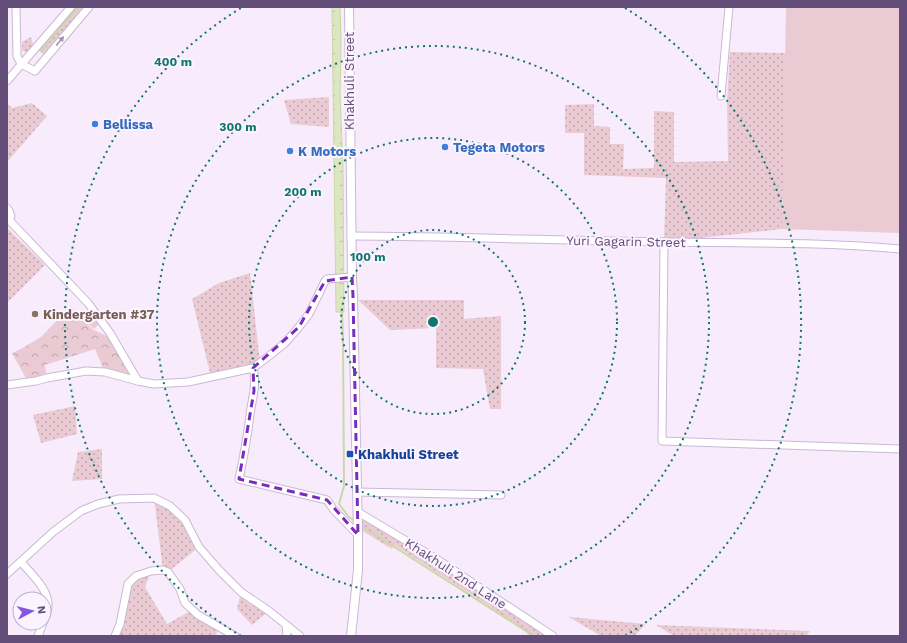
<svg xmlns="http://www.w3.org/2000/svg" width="907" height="643" font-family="'Work Sans',sans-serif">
<defs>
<pattern id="grass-dots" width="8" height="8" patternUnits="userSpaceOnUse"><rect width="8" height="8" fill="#eacad3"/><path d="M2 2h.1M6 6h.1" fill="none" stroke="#c1a6b0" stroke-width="1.8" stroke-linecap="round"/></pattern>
<pattern id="forest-crowns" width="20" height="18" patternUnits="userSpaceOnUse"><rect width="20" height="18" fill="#eacad3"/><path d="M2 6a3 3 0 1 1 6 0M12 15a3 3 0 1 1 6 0" fill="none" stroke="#c1a6b0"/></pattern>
<pattern id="water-ripples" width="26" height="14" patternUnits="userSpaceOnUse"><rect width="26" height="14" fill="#dce6c0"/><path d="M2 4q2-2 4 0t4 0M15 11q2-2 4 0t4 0" fill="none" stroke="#b6bda1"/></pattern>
</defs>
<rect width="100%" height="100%" fill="#f8ecfc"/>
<!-- grass -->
<g fill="url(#grass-dots)">
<polygon points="74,7 83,7 44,55 38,50"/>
<path d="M31,37l3,11c-5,3 -7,6 -12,2v-8z"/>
<polygon points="730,52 786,53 782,229 664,242 666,178 584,175 584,133 565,133 565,105 594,104 594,126 610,127 610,144 624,144 623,169 654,168 654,111 674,112 674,162 728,161 727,101"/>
<polygon points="329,97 329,127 291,124 284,100"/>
<polygon points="7,103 12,108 32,103 47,116 8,161"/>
<polygon points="7,229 8,229 45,265 7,303"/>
<polygon points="250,273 260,363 211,377 192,299 219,283"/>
<polygon points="358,300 464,300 464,319 501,316 501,409 490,409 483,369 436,368 436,328 390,330"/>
<polygon points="75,406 77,434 41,443 33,415"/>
<polygon points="102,449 102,479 72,481 78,452"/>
<polygon points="154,498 185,520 199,547 168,572 163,570"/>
<polygon points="362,518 435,558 548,636 531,636 491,607 394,545 392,549 361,530"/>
<polygon points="151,571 145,587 167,624 192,610 218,627 216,636 115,636 128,584"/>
<polygon points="241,592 269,611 252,625 237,609"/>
<polygon points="569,617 645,624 635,636 601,636"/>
<polygon points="656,625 810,631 806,636 674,636"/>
</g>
<!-- forest -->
<polygon fill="url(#forest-crowns)" points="71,306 92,329 109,337 115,333 138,381 105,372 95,349 45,365 47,378 28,382 12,353 19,350 41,337"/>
<!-- pitch -->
<g fill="#eacad3">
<polygon points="786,7 900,7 900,233 782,229"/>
<polygon points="88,311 100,323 94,329 82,318"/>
</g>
<!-- water -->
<polygon fill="url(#water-ripples)" stroke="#cad8a6" points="332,7 340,7 341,41 340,95 343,168 344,312 336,312"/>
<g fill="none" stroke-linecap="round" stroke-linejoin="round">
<!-- stream -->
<g stroke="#cad8a6" stroke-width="2">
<polyline points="41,51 78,7"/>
<polyline points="342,310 343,339 344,486 339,504 349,517 355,521"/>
<polyline points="360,525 534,636"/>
</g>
<defs>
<g id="minor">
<polyline points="16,7 17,56 21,64 35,71 89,7"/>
<polyline points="7,81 71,7"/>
<polyline points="721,96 729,7"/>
<polyline points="7,208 9,211 11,216 9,220 7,221"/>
<polyline points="9,220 88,303 110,333 138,381"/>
<path d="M351,236c105,0 209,5 314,6 78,1 157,0 235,7"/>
<polyline points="664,242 662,441 900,449"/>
<path d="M253,368c4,12 0,28 -2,40 -3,24 -7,48 -12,71l88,21 6,9 25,26"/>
<polyline points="7,385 36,381 47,378 86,371 105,372 138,381 154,384 188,382 253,368 269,356 285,343 299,327 309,314 325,281 327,279 352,277"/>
<polyline points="357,492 501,495"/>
<polyline points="358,512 435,558 553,636"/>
<path d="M21,562c11,13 29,28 27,46 -1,5 -3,9 -4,13"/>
<polyline points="7,574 53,532 81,511 98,504 119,499 154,498 170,506 185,520 199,547 219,570 241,592 269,611 300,636"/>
<polyline points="286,626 287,636"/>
<polyline points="38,636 43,623"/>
<polyline points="115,636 120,624 128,584 136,576 151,571 163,570 168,572 180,589 185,603 198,615 235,636"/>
</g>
<polyline id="tertiary" points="349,7 352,277 353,296 358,535 358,570 351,636"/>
</defs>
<!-- minor casing -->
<use href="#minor" stroke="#cab8d6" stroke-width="9"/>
<!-- tertiary casing -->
<use href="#tertiary" stroke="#cab8d6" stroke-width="10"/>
<!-- minor -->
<use href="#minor" stroke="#fff" stroke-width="7"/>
<!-- tertiary -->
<use href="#tertiary" stroke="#fff" stroke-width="8"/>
</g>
<!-- one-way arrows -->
<defs><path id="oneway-solid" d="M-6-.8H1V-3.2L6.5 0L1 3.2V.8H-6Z"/></defs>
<use fill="#a195ae" href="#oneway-solid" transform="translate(60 41) rotate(-50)"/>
<!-- marked area -->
<path fill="none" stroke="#7b2cbf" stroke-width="3" stroke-dasharray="8 5" stroke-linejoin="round" d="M352,277l1,19 5,239 -31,-35 -88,-21 15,-88 -1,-23 46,-41 26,-46z"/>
<!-- distance rings -->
<g fill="none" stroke="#0f766e" stroke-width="2" stroke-dasharray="2 4">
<circle cx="433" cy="322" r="92"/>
<circle cx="433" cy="322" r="184"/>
<circle cx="433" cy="322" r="276"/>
<path d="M241 636A368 368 0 0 1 241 8M625 8A368 368 0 0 1 625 636"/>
</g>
<!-- markers -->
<g fill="#3f7fe0" stroke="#fbf3ff" stroke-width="1.5">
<circle cx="95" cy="124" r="4"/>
<circle cx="445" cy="147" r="4"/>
<circle cx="290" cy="151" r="4"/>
</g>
<circle fill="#8d6e63" stroke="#fbf3ff" stroke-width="1.5" cx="35" cy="314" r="4"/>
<rect fill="#1a4fb4" stroke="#fbf3ff" stroke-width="1.5" x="346" y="450" width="8" height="8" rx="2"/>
<g text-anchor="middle" stroke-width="4" stroke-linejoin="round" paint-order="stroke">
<!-- street labels -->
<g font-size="13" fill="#624e78" stroke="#fbf3ff">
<text transform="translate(349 81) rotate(-90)" y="5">Khakhuli Street</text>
<text transform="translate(626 241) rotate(1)" y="5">Yuri Gagarin Street</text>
<text transform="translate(456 573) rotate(33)" y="5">Khakhuli 2nd Lane</text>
</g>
<!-- shop labels -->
<g font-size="13" font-weight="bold" fill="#366cbe" stroke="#fbf3ff" text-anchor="start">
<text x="103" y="129">Bellissa</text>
<text x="453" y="152">Tegeta Motors</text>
<text x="298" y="156">K Motors</text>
</g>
<!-- education labels -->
<g font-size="13" font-weight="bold" fill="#785e54" stroke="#fbf3ff" text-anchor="start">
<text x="43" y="319">Kindergarten #37</text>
</g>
<!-- transit labels -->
<g font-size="13" font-weight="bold" fill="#164399" stroke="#fbf3ff" text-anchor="start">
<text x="358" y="459">Khakhuli Street</text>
</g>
</g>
<circle cx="433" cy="322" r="6" fill="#0f766e" stroke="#fbf3ff" stroke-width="2"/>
<g font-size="12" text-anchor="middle" font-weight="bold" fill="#0f766e" stroke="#fbf3ff" stroke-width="4" stroke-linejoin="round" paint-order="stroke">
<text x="173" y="66">400 m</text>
<text x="238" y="131">300 m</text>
<text x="303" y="196">200 m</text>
<text x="368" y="261">100 m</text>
</g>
<!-- border -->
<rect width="907" height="643" fill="none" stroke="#624e78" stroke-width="16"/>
<!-- north arrow -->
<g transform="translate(32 611) rotate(83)"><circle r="19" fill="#fbf3ff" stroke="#beb1c9"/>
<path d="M0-3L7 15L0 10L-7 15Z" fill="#8756e1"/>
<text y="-6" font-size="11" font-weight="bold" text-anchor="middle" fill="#624e78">N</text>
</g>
</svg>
